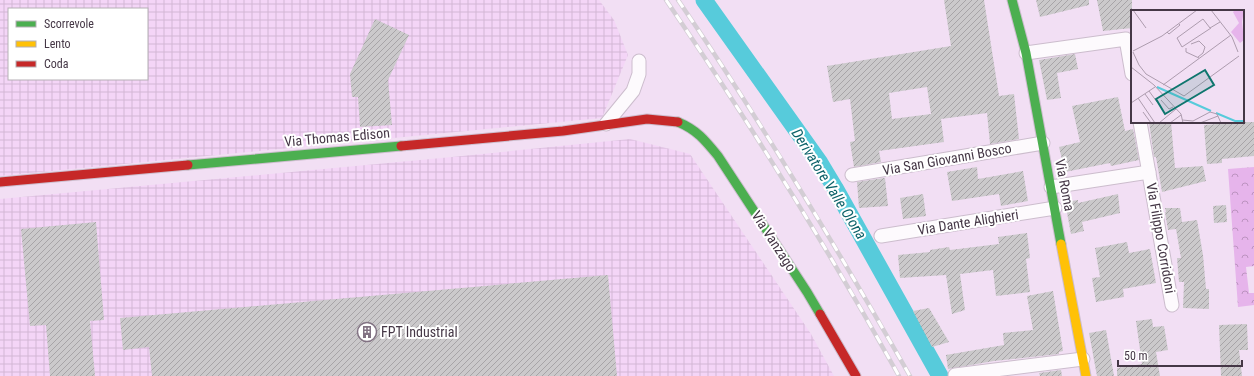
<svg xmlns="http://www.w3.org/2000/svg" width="1254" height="376" font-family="'Roboto Condensed',sans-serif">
<defs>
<pattern id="industrial-grid" width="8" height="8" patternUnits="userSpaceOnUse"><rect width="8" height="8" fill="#f4d5f7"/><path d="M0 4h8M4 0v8" fill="none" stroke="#d3b7d5"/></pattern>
<pattern id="park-crowns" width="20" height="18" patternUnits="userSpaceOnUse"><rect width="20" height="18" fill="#e6b4eb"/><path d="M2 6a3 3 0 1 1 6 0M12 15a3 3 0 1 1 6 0" fill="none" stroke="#bc93c0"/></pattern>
<pattern id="building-hatch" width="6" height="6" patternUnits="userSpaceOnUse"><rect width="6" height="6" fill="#cbc9cb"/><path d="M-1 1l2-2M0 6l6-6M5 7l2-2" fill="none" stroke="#a7a4a7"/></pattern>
</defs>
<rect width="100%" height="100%" fill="#f2dff4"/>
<!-- industrial -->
<g fill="url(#industrial-grid)" fill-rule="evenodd">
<path d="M0,0h599l15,20 14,35 -26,63 -602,58zM9,9h138v70h-138z"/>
<polygon points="630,139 690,154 811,334 834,376 0,376 0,199 452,157"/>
</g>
<!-- park -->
<polygon fill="url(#park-crowns)" points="1254,167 1254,266 1246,267 1249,293 1254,293 1254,305 1238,307 1228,169"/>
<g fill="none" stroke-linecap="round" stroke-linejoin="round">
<!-- canal -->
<polyline stroke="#57cbdb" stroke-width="17" points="704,0 820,163 835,188 940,376"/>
</g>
<!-- building -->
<g fill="url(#building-hatch)" fill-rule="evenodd">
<path d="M944,0h40l15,96 15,-2 5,45 -29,5 -3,-31 -46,6 3,23 -65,9 2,11 -27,5 -4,-25 5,-1 -5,-42 -17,3 -6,-36 124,-20zM927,87l4,27 -39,5 -3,-26z"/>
<polygon points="1036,0 1089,0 1089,5 1040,17"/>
<polygon points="1097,0 1132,0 1132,28 1103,31"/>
<polygon points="375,19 409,35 388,80 392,125 360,127 358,97 352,97 350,74"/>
<polygon points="1075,54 1078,69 1057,73 1061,98 1047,100 1039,60"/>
<polygon points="1118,97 1125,131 1133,129 1139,160 1111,166 1110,163 1065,172 1059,147 1080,142 1072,106"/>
<polygon points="1149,122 1171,122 1175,168 1203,166 1206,181 1162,192 1156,157 1154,157"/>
<polygon points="1230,122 1254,122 1254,156 1222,159 1222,163 1207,164 1204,125 1230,123"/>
<polygon points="977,167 978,179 1023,171 1028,201 1001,206 999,194 952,201 947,172"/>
<polygon points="884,178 885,178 888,206 859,208 857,182"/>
<polygon points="923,194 926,216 903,219 900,198"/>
<polygon points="1118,194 1120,213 1082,222 1084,231 1071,234 1065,202 1078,200 1078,203"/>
<polygon points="1226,205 1227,222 1214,223 1213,206"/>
<polygon points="1165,208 1180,208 1182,222 1197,220 1203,255 1206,289 1209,289 1209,309 1183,308 1184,282 1179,282 1177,258 1181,258 1176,229 1168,230 1165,212 1166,212"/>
<polygon points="96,222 104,320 90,321 95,376 50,376 46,325 30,326 21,229"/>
<polygon points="1027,233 1030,258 1026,259 1030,292 996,296 993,270 960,274 965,310 952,314 946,275 900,278 898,255 930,252 930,250 949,247 950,250 999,244 998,237"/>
<polygon points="1127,242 1129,253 1150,249 1156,283 1123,289 1124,297 1096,302 1092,278 1100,277 1095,248"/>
<polygon points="608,275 617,376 152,376 149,347 123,350 120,318"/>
<polygon points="1053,291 1063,351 1059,352 1059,354 994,361 948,369 946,355 1004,345 1003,333 1033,330 1027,296"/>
<polygon points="929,308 949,342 932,347 913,311"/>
<polygon points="1152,319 1153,327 1164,326 1168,350 1156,352 1160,376 1117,376 1117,368 1142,364 1136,321"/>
<polygon points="1247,324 1248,350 1239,350 1242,376 1221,376 1219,325"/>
<polygon points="1106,330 1114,376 1097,376 1089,333"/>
<polygon points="1061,370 1062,376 1040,376 1039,373"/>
</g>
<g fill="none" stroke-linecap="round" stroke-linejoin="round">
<defs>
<g id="street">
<polyline points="1026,53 1126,39 1132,74"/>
<polyline points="1140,122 1172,305"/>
<polyline points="606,124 633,91 639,74 639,61"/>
<polyline points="852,175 1043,143"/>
<polyline points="1051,187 1149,172"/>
<polyline points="881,236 1055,208"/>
<polyline points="955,375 1083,359"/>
</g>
<g id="fast">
<polyline points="1012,0 1026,53 1061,244"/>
<path d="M678,122c19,8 27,18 40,34l89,136 13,22"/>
<polyline points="188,165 401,146"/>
</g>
<polyline id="slow" points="1061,244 1086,376"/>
<g id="jam">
<polyline points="401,146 563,131 647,119 678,122"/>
<polyline points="0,182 188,165"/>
<polyline points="820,314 856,376"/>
</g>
</defs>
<!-- street casing -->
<use href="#street" stroke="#ccbdcd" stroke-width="15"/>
<!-- fast casing -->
<use href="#fast" stroke="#ccbdcd" stroke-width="11"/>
<!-- slow casing -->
<use href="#slow" stroke="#ccbdcd" stroke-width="11"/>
<!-- jam casing -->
<use href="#jam" stroke="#ccbdcd" stroke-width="11"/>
<!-- street -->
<use href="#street" stroke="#fdfafd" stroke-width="13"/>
<!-- fast -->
<use href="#fast" stroke="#4caf50" stroke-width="9"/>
<!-- slow -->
<use href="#slow" stroke="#ffc107" stroke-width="9"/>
<!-- jam -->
<use href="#jam" stroke="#c62828" stroke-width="9"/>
<defs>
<g id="rail">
<path d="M666,0c83,122 161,247 233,376"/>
<path d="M678,0c83,121 159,248 232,376"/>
</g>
</defs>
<!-- rail casing -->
<use href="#rail" stroke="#d3cdd4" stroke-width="4.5"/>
<!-- rail -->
<use href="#rail" stroke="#fff" stroke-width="3" stroke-dasharray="9" stroke-linecap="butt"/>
</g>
<!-- icons -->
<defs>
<symbol id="building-ring" viewBox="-11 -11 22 22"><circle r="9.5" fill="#fff" stroke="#827283" stroke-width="1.5"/><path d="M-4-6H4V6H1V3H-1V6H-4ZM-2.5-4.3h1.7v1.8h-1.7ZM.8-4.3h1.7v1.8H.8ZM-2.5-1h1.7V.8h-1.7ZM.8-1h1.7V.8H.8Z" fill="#827283"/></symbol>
</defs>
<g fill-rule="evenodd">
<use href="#building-ring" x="356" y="321" width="22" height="22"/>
</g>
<g text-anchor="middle" stroke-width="4" stroke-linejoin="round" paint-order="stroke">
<!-- street labels -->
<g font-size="14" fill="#453746" stroke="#fff">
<text transform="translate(337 137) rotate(-5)" y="5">Via Thomas Edison</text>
<text transform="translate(947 159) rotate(-10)" y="5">Via San Giovanni Bosco</text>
<text transform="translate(1065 185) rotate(79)" y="5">Via Roma</text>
<text transform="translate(968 222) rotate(-9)" y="5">Via Dante Alighieri</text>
<text transform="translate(1161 238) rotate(80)" y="5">Via Filippo Corridoni</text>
<text transform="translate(774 241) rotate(57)" y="5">Via Vanzago</text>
</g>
<!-- poi labels -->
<g font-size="14" fill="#453746" stroke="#fff" text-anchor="start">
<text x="381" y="337">FPT Industrial</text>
</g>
<!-- water labels -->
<g font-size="15" font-style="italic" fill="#0c6269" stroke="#fff">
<text transform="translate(829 184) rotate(58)" y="5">Derivatore Valle Olona</text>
</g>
</g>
<!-- overview -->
<g transform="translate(1131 10)">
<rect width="113" height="113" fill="#f2dff4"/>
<path d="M104,0h9l-2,12 2,18 -4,3 -9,-11 8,-9 -6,-11z" fill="#e6b4eb"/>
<path fill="none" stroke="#57cbdb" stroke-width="2" d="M26,77l54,24M85,103l19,8h9"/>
<path fill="none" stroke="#ad9cae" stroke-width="1" d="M2,0l13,18M80,0l21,27 6,15M72,9l-26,19 5,9 29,-19M72,9l7,9 10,-6M36,22l2,2 11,-9 -1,-1M60,34l8,-3 6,6 -2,6 -5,4M55,38v4l13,6M2,41l29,-15 35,-26M2,42l6,13 7,9 38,22 55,-40M0,57l23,18 27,29 2,9M32,75l68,-50M18,81l8,11M14,84l8,11M7,88l17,25M30,90l8,9 4,-2M0,93l24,-16M12,102l8,11M51,110l11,1 17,-9 7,2 4,9M28,113l17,-14M39,113l11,-8M69,113l18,-7"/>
<path fill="#0f766e" fill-opacity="0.15" stroke="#0f766e" stroke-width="2" d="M74,60l9,15 -49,29 -9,-15z"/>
<rect width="113" height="113" fill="none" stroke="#453746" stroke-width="2"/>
</g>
<!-- legend -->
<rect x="8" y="8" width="140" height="72" fill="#ffffff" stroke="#b5afb5"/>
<rect x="16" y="21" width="20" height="6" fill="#4caf50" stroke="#b5afb5"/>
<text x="44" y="28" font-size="12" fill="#453746">Scorrevole</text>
<rect x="16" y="41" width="20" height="6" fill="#ffc107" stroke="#b5afb5"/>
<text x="44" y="48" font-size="12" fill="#453746">Lento</text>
<rect x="16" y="61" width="20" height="6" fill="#c62828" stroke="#b5afb5"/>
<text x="44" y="68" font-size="12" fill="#453746">Coda</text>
<!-- scale -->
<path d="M1118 360v6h124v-6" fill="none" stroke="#453746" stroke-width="2"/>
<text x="1124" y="360" font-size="12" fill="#453746" stroke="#ffffff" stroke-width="3" paint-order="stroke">50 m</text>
</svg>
